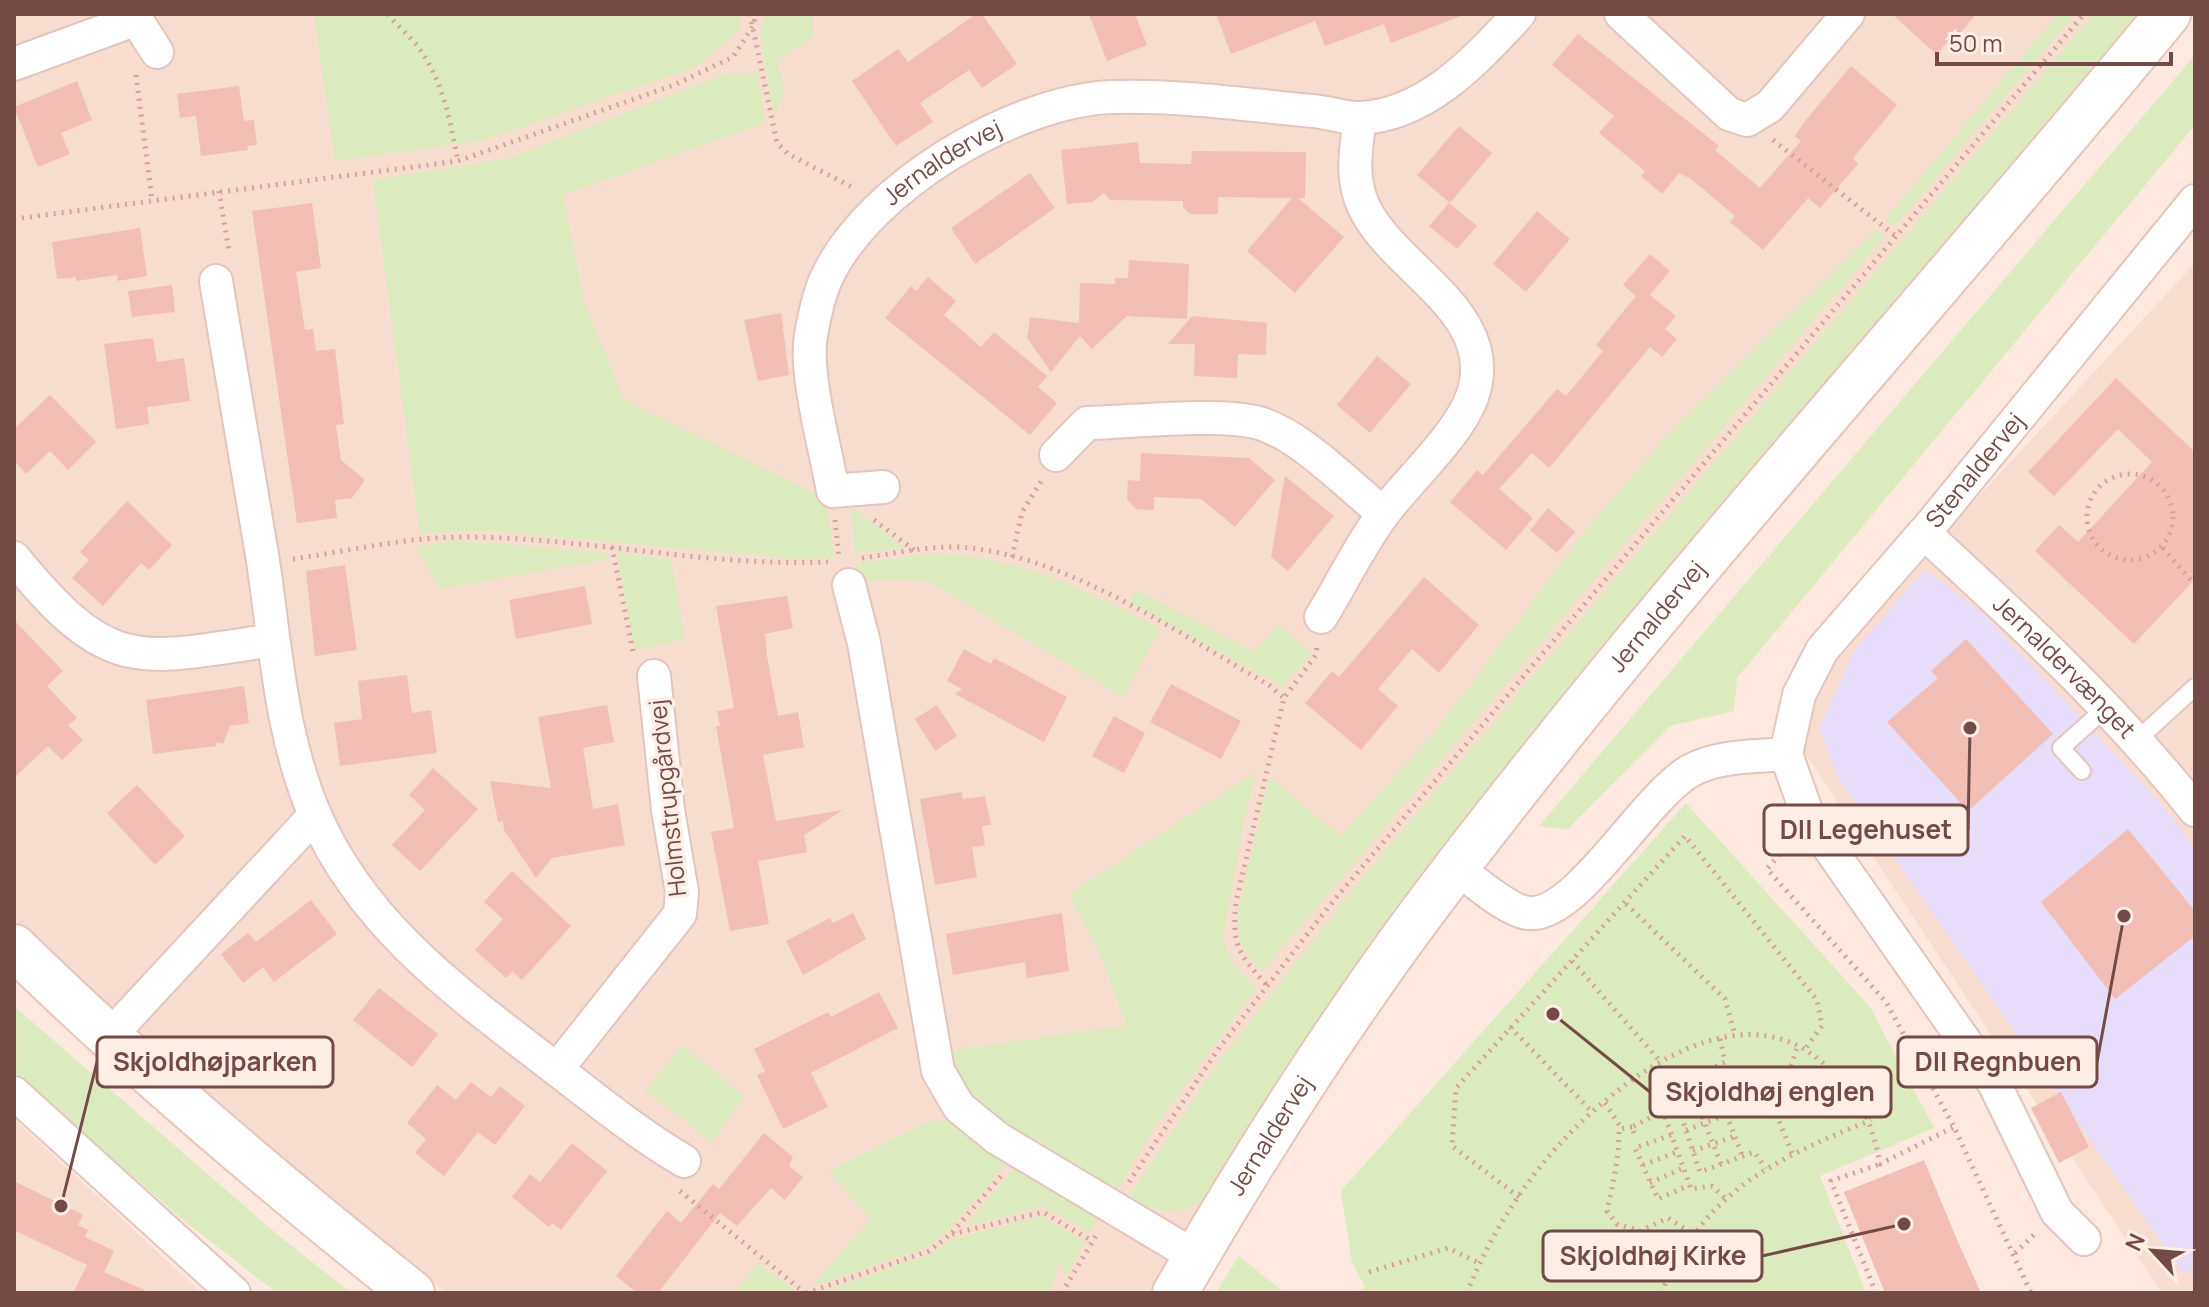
<svg xmlns="http://www.w3.org/2000/svg" width="2209" height="1307" font-family="Manrope,sans-serif">
<rect width="100%" height="100%" fill="#fde9df"/>
<!-- residential -->
<g fill="#f7dcd0">
<polygon points="14,14 2168,14 1749,508 1153,1293 446,1293 298,1175 97,1000 14,920"/>
<polygon points="2195,263 2195,1293 2162,1293 1778,713"/>
<polygon points="14,1119 202,1293 14,1293"/>
</g>
<!-- education -->
<polygon fill="#e7dcf9" points="1925,570 1983,613 2171,815 2195,849 2195,1269 2183,1273 1840,780 1819,729 1856,648"/>
<!-- green -->
<g fill="#dcebbd">
<polygon points="314,14 740,14 741,29 696,67 484,140 335,161"/>
<polygon points="766,14 813,14 813,37 777,61 785,91 774,118 760,32"/>
<polygon points="2058,14 2075,14 1894,227 1885,220"/>
<path d="M2094,14h48l-930,1181c-30,21 -52,21 -84,3l90,-135 145,-186z"/>
<polygon points="2195,55 2195,125 1737,678 1734,711 1670,726 1567,830 1539,826"/>
<polygon points="758,73 765,123 563,195 584,300 624,400 817,494 825,500 835,558 796,559 487,531 420,533 373,180 510,158 723,75"/>
<polygon points="1876,230 1885,236 1262,972 1240,945 1237,917 1269,777 1341,836 1434,733 1583,534 1667,435"/>
<polygon points="851,507 906,548 855,553"/>
<polygon points="455,540 607,553 609,559 440,589 416,547"/>
<polygon points="617,552 671,559 685,639 634,650"/>
<path d="M927,554c93,1 154,34 234,75l-38,68 -192,-114 -12,-3h-60l-3,-17z"/>
<polygon points="1136,589 1254,652 1278,625 1312,653 1283,687 1130,603"/>
<path d="M1257,771l-12,45 -22,120 8,25 25,27 -103,142 -37,63c-61,-36 -147,-68 -166,-142l177,-26 -33,-86 -26,-44z"/>
<polygon points="1686,803 1870,1007 1934,1128 1820,1176 1866,1293 1356,1293 1365,1287 1352,1262 1341,1191"/>
<polygon points="14,1006 278,1235 351,1293 277,1293 188,1224 14,1074"/>
<polygon points="682,1045 745,1097 711,1142 646,1091"/>
<polygon points="944,1120 957,1123 1007,1163 947,1233 923,1249 812,1287 871,1218 828,1171 925,1123"/>
<polygon points="1016,1166 1099,1216 1090,1233 1043,1207 964,1227"/>
<polygon points="1041,1216 1085,1242 1066,1277 1059,1260 1050,1293 818,1293 934,1252 952,1239"/>
<polygon points="1239,1256 1285,1293 1216,1293"/>
<polygon points="759,1262 797,1293 735,1293"/>
</g>
<!-- building -->
<g fill="#f3beb5">
<polygon points="976,14 982,14 1017,64 982,88 969,70 920,103 933,122 896,146 852,81 898,49 908,62"/>
<polygon points="1089,14 1135,14 1147,45 1107,61"/>
<polygon points="1216,14 1460,14 1461,16 1391,43 1384,24 1325,46 1315,21 1231,54"/>
<polygon points="1892,14 1976,14 1950,46 1946,43 1937,55"/>
<polygon points="1578,34 1719,146 1715,150 1760,188 1801,141 1795,136 1805,121 1851,66 1897,105 1853,158 1858,164 1820,208 1808,198 1763,250 1730,222 1735,216 1691,179 1679,173 1662,194 1641,176 1645,171 1599,133 1614,116 1552,65"/>
<polygon points="77,81 92,120 61,133 70,154 38,167 14,107"/>
<polygon points="239,86 244,121 254,120 257,145 247,146 248,150 201,156 196,116 180,118 177,94"/>
<polygon points="1459,126 1492,153 1450,203 1417,175"/>
<polygon points="1138,142 1140,163 1191,164 1192,151 1306,152 1305,198 1298,198 1344,237 1295,293 1247,251 1292,198 1218,197 1218,214 1190,214 1183,207 1183,201 1110,200 1104,193 1092,202 1067,204 1061,150"/>
<polygon points="1030,173 1055,208 975,264 951,228"/>
<polygon points="312,203 321,268 296,272 305,330 313,329 316,351 335,349 344,424 336,425 341,460 365,480 352,498 335,500 337,518 297,523 252,211"/>
<polygon points="1449,203 1477,226 1457,249 1429,226"/>
<polygon points="1537,211 1570,239 1526,292 1493,264"/>
<polygon points="140,228 147,276 118,281 117,275 76,281 76,277 57,279 52,242"/>
<polygon points="1650,254 1670,271 1650,295 1676,316 1665,329 1677,339 1662,357 1650,347 1549,468 1532,453 1499,489 1533,518 1506,550 1450,502 1477,470 1483,475 1557,389 1566,396 1603,351 1596,345 1636,296 1623,285"/>
<polygon points="1129,260 1189,264 1187,319 1127,316 1092,349 1080,336 1051,372 1027,338 1030,317 1079,323 1080,283 1115,284 1115,278 1128,278"/>
<polygon points="928,277 956,301 944,315 981,347 994,332 1047,376 1038,387 1057,403 1030,435 885,318 911,286 916,291"/>
<polygon points="172,285 175,312 132,317 128,291"/>
<polygon points="781,313 789,375 758,381 744,320"/>
<polygon points="1192,316 1267,323 1266,355 1238,354 1237,378 1194,376 1195,344 1168,344"/>
<polygon points="153,338 157,362 184,358 190,401 147,407 149,424 116,429 104,344"/>
<polygon points="1377,356 1411,384 1370,433 1337,405"/>
<polygon points="2116,378 2195,452 2195,579 2134,644 2035,551 2059,525 2078,542 2152,462 2118,429 2054,496 2028,472"/>
<polygon points="50,395 96,442 68,470 50,451 26,474 14,460 14,429"/>
<polygon points="1141,453 1249,458 1275,480 1235,527 1201,499 1154,497 1154,510 1136,509 1127,499 1128,480 1140,481"/>
<polygon points="1285,476 1334,516 1288,571 1271,557"/>
<polygon points="127,501 172,545 149,570 141,563 103,606 72,578 89,560 80,552"/>
<polygon points="1548,508 1575,532 1557,553 1530,530"/>
<polygon points="345,565 357,650 315,656 306,571"/>
<polygon points="1424,577 1479,625 1439,673 1412,649 1378,689 1398,706 1361,750 1305,703 1332,671 1339,677"/>
<polygon points="585,586 592,624 516,639 509,600"/>
<polygon points="787,596 793,628 765,634 767,656 778,716 798,712 804,747 763,755 776,821 843,810 804,835 807,852 758,861 769,924 730,931 711,832 734,828 716,726 720,726 717,711 734,708 716,606"/>
<polygon points="14,620 63,671 47,686 77,718 68,725 83,740 62,760 48,746 14,778"/>
<polygon points="1966,639 2053,734 1968,811 1887,722 1938,678 1931,671"/>
<polygon points="964,649 991,664 994,658 1067,697 1044,742 955,694 962,689 947,681"/>
<polygon points="407,675 412,713 431,710 437,753 340,766 334,723 362,719 358,681"/>
<polygon points="1171,684 1241,721 1221,759 1150,722"/>
<polygon points="244,686 249,723 230,726 223,744 217,742 216,746 153,754 146,700"/>
<polygon points="607,705 614,742 583,748 593,809 618,804 625,845 552,858 536,878 504,830 503,821 498,822 490,781 551,788 538,717"/>
<polygon points="937,705 957,736 935,751 915,719"/>
<polygon points="1114,716 1145,733 1124,773 1092,756"/>
<polygon points="433,768 478,809 420,871 392,845 425,810 409,795"/>
<polygon points="137,785 185,836 155,865 107,813"/>
<polygon points="962,792 963,799 985,796 991,825 982,826 985,845 972,847 977,877 935,885 920,799"/>
<polygon points="2128,829 2195,911 2195,936 2115,999 2041,902"/>
<polygon points="512,871 571,926 522,980 512,971 506,978 475,950 503,919 484,902"/>
<polygon points="311,900 337,934 274,982 263,967 243,983 221,954 248,933 256,942"/>
<polygon points="853,913 866,939 803,975 786,941 830,918 833,923"/>
<polygon points="1062,913 1069,971 1027,978 1025,962 953,975 946,934"/>
<polygon points="379,988 438,1034 412,1067 353,1020"/>
<polygon points="879,992 898,1028 811,1073 828,1107 783,1129 757,1075 765,1071 754,1049 828,1012 831,1017"/>
<polygon points="471,1082 491,1097 500,1086 525,1106 495,1145 478,1132 444,1176 415,1153 426,1139 407,1123 437,1085 456,1100"/>
<polygon points="2061,1092 2089,1147 2059,1163 2031,1108"/>
<polygon points="764,1133 793,1157 789,1166 803,1177 785,1200 771,1188 737,1226 720,1213 658,1293 637,1293 616,1276 667,1211 681,1223 713,1184 719,1189"/>
<polygon points="572,1143 607,1171 561,1230 552,1223 549,1227 512,1197 530,1174 540,1182"/>
<polygon points="1924,1160 1958,1242 1981,1293 1885,1293 1844,1192"/>
<polygon points="14,1181 83,1215 78,1225 88,1230 85,1237 114,1251 104,1272 151,1293 73,1293 87,1265 14,1230"/>
</g>
<g fill="none" stroke-linecap="round" stroke-linejoin="round">
<defs>
<g id="lane">
<polyline points="2138,739 2195,687"/>
<polyline points="2082,771 2061,748 2107,707"/>
</g>
<g id="street">
<polyline points="133,14 157,52"/>
<polyline points="1621,14 1729,114 1747,120 1770,106 1848,14"/>
<polyline points="14,64 134,20"/>
<path d="M216,281c15,94 32,187 47,280 13,87 17,172 52,254 47,109 141,177 232,247 46,35 88,70 137,99"/>
<path d="M1056,455l31,-32c43,-1 135,-11 172,0 42,12 90,63 124,90"/>
<path id="s1" d="M883,487l-50,4c-7,-40 -29,-118 -22,-156 3,-17 8,-42 16,-58 42,-90 188,-177 286,-180 66,-2 134,8 200,14 15,1 32,8 47,7 67,-3 117,-59 159,-104"/>
<path id="s2" d="M1924,533c96,88 190,175 271,277"/>
<path d="M14,558c95,116 120,103 259,82"/>
<polyline points="849,585 864,643 938,1071 959,1107 997,1138 1196,1257"/>
<path d="M1321,617c21,-34 39,-72 63,-104 25,-34 74,-77 88,-116 30,-84 -78,-126 -108,-190 -14,-29 -8,-58 -4,-89"/>
<path d="M1455,867c18,13 53,44 73,46 48,6 117,-117 162,-142 28,-16 66,-14 96,-17"/>
<polyline points="108,1038 315,815"/>
<polyline points="557,1069 680,914 682,892 668,810 654,676"/>
<polyline points="14,1093 234,1293"/>
<path id="s3" d="M2084,1239l-27,-27 -63,-129 -185,-264 -23,-65 13,-59 23,-45 112,-129 261,-320"/>
</g>
<g id="secondary">
<path d="M14,947c126,123 260,236 398,346"/>
<path id="s4" d="M1175,1293c85,-147 179,-294 283,-428 225,-293 475,-566 710,-851"/>
</g>
</defs>
<!-- lane casing -->
<use href="#lane" stroke="#e3c5be" stroke-width="20"/>
<!-- street casing -->
<use href="#street" stroke="#e3c5be" stroke-width="36"/>
<!-- secondary casing -->
<use href="#secondary" stroke="#e8c4ba" stroke-width="48"/>
<!-- path -->
<g stroke="#d8a199" stroke-width="5" stroke-dasharray="2 6" stroke-linecap="butt">
<path d="M388,14c9,12 21,21 30,33 25,33 32,74 40,114"/>
<polyline points="750,14 777,143 788,154 856,189"/>
<polyline points="136,75 152,200"/>
<polyline points="1773,140 1897,237"/>
<polyline points="219,191 229,252"/>
<polyline points="14,219 458,161 674,85 733,57 753,26 756,14"/>
<circle cx="2130" cy="517" r="43"/>
<polyline points="835,520 839,558"/>
<polyline points="874,520 914,550"/>
<polyline points="612,547 634,656"/>
<polyline points="2163,548 2195,585"/>
<polyline points="1012,557 1022,512 1042,480"/>
<path d="M862,558c36,-5 73,-14 109,-10 103,12 210,87 298,137l15,13"/>
<path d="M293,559c56,-8 114,-22 170,-22 122,0 243,30 365,25"/>
<polyline points="1790,842 1767,869 1886,1002 1954,1127 2031,1293"/>
<polyline points="1626,904 1725,999 1735,1035"/>
<polyline points="1572,961 1660,1061"/>
<path d="M1266,984c-29,-31 -34,-40 -30,-82l48,-204 32,-43 1,-10"/>
<polyline points="1510,1027 1592,1112"/>
<polyline points="1720,1039 1725,1062 1672,1088 1700,1172 1754,1152 1766,1168"/>
<polyline points="1709,1070 1742,1155"/>
<polyline points="1688,1080 1721,1164"/>
<polyline points="1605,1103 1622,1129"/>
<polyline points="1679,1109 1718,1094"/>
<path d="M1632,1127l-13,2c0,31 -6,54 -12,82l10,13 23,7 28,-13 25,16"/>
<polyline points="1686,1130 1726,1115"/>
<polyline points="1634,1133 1632,1127 1663,1111 1691,1189 1712,1186 1726,1199"/>
<polyline points="1671,1135 1635,1148 1658,1199 1689,1185"/>
<polyline points="1693,1151 1735,1136"/>
<polyline points="1792,1153 1766,1089 1789,1072 1798,1045"/>
<polyline points="1643,1165 1677,1152"/>
<polyline points="1129,1182 1219,1048 1330,905 2084,14"/>
<polyline points="1650,1183 1683,1168"/>
<polyline points="680,1191 805,1293"/>
<polyline points="1519,1197 1452,1146 1456,1088 1685,836 1817,1000 1822,1026 1805,1049"/>
<polyline points="952,1234 1043,1212 1092,1241"/>
<polyline points="2015,1253 2036,1233"/>
<polyline points="1369,1272 1448,1248 1479,1263"/>
<polyline points="806,1293 929,1251 951,1234 1001,1176"/>
<polyline points="1062,1293 1098,1232"/>
<path d="M1467,1293c18,-46 45,-92 77,-131 56,-68 183,-175 273,-104 41,33 53,55 63,106l74,-37"/>
<path d="M1662,1293c3,-13 13,-26 19,-38 42,-75 115,-104 190,-135"/>
<polyline points="1876,1293 1831,1181 1880,1164"/>
</g>
<!-- lane -->
<use href="#lane" stroke="#fff" stroke-width="16"/>
<!-- street -->
<use href="#street" stroke="#fff" stroke-width="32"/>
<!-- secondary -->
<use href="#secondary" stroke="#fff" stroke-width="44"/>
</g>
<g text-anchor="middle" stroke-width="7" stroke-linejoin="round" paint-order="stroke">
<!-- street labels -->
<g font-size="24" fill="#744a46" stroke="#ffeee6">
<text dy="8" stroke="none"><textPath href="#s1" startOffset="434">Jernaldervej</textPath></text>
<text dy="8" stroke="none"><textPath href="#s3" startOffset="920">Stenaldervej</textPath></text>
<text dy="8" stroke="none"><textPath href="#s4" startOffset="832">Jernaldervej</textPath></text>
<text dy="8" stroke="none"><textPath href="#s2" startOffset="194">Jernaldervænget</textPath></text>
<text transform="translate(668 798) rotate(-96)" y="8">Holmstrupgårdvej</text>
<text dy="8" stroke="none"><textPath href="#s4" startOffset="184">Jernaldervej</textPath></text>
</g>
</g>
<!-- callouts -->
<path fill="none" stroke="#744a46" stroke-width="3" d="M1970 728L1968 830M61 1206L97 1062M2124 916L2097 1062M1553 1014L1650 1092M1904 1224L1762 1256"/>
<g fill="#744a46" stroke="#ffeee6" stroke-width="3">
<circle cx="1970" cy="728" r="8"/>
<circle cx="61" cy="1206" r="8"/>
<circle cx="2124" cy="916" r="8"/>
<circle cx="1553" cy="1014" r="8"/>
<circle cx="1904" cy="1224" r="8"/>
</g>
<g fill="#ffeee6" stroke="#744a46" stroke-width="3">
<rect x="1764" y="805" width="204" height="50" rx="8"/>
<rect x="97" y="1037" width="236" height="50" rx="8"/>
<rect x="1898" y="1037" width="199" height="50" rx="8"/>
<rect x="1650" y="1067" width="241" height="50" rx="8"/>
<rect x="1543" y="1231" width="219" height="50" rx="8"/>
</g>
<g font-size="26" text-anchor="middle" font-weight="bold" fill="#744a46">
<text x="1866" y="839">DII Legehuset</text>
<text x="215" y="1071">Skjoldhøjparken</text>
<text x="1998" y="1071">DII Regnbuen</text>
<text x="1770" y="1101">Skjoldhøj englen</text>
<text x="1653" y="1265">Skjoldhøj Kirke</text>
</g>
<!-- border -->
<rect width="2209" height="1307" fill="none" stroke="#744a46" stroke-width="32"/>
<!-- north arrow -->
<g transform="translate(2153 1251) rotate(296)" stroke="#ffeee6" stroke-width="6" paint-order="stroke">
<path d="M0-6L14 30L0 20L-14 30Z" fill="#744a46"/>
<text y="-12" font-size="22" font-weight="bold" text-anchor="middle" fill="#744a46">N</text>
</g>
<!-- scale -->
<path d="M1937 52v12h234v-12" fill="none" stroke="#744a46" stroke-width="4"/>
<text x="1949" y="52" font-size="24" fill="#744a46" stroke="#ffeee6" stroke-width="6" paint-order="stroke">50 m</text>
</svg>
